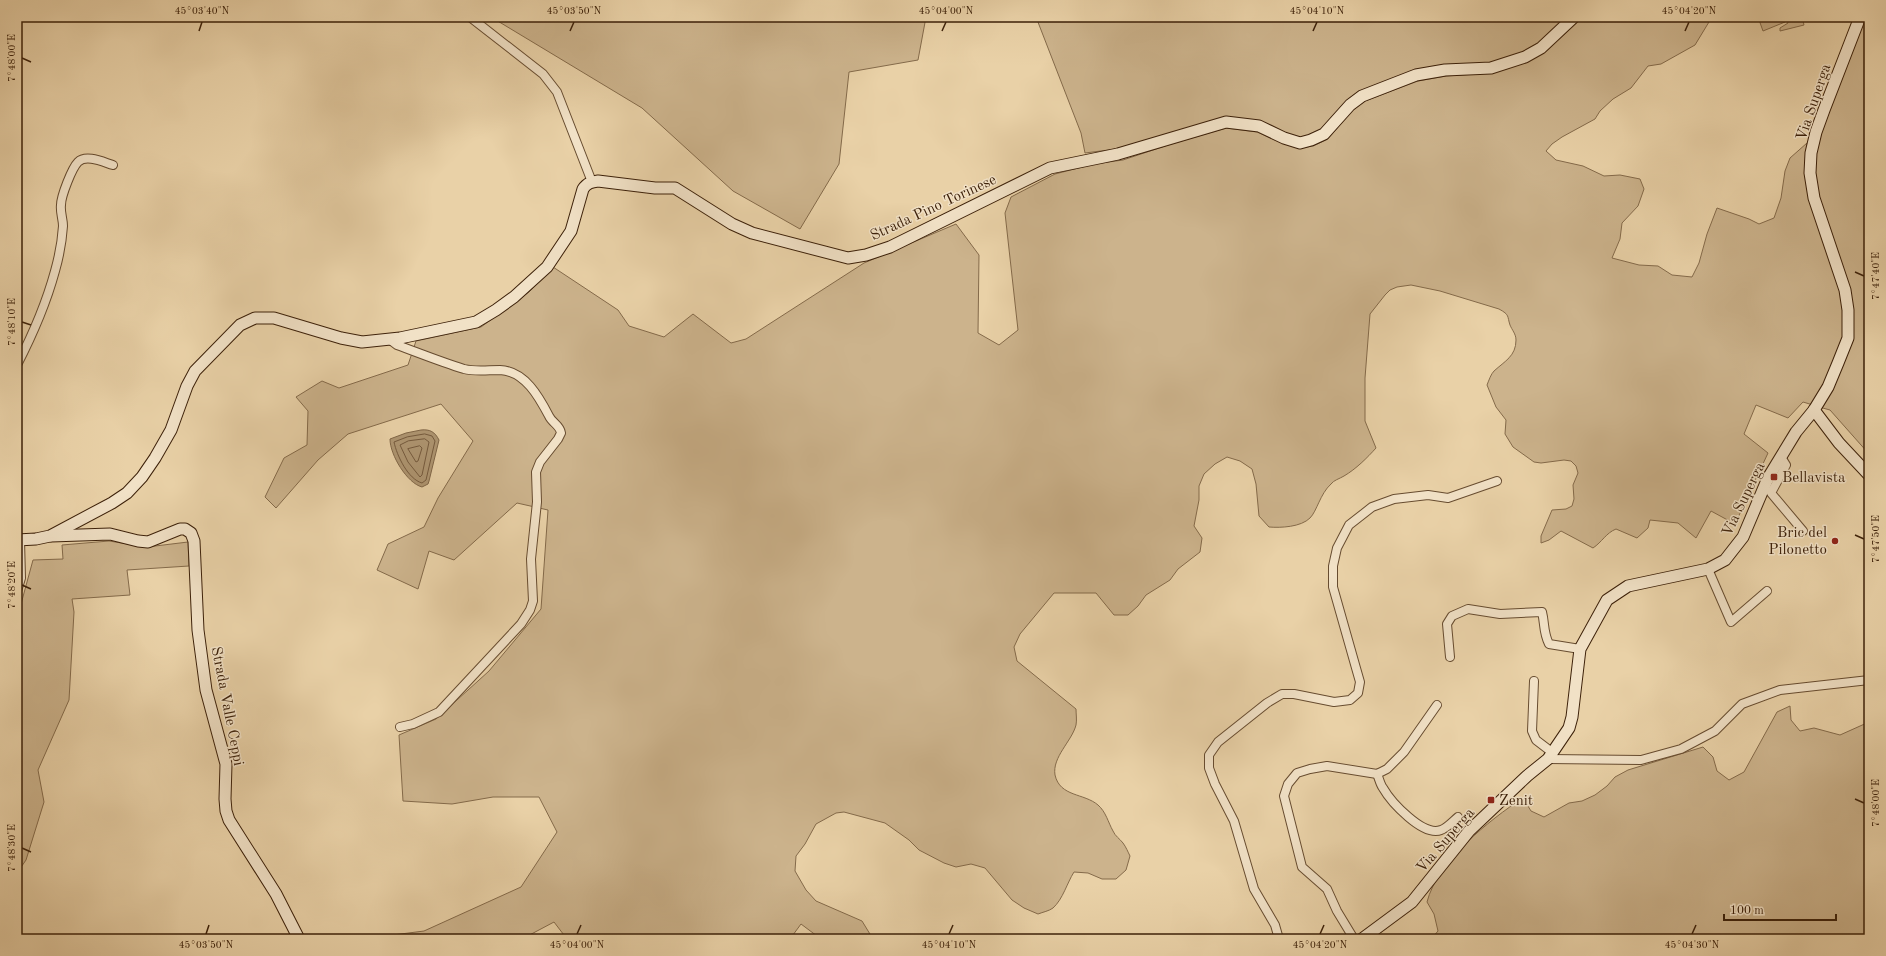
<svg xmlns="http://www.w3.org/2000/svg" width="1886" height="956" font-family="'Old Standard TT',serif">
<rect width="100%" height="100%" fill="#e9d1a7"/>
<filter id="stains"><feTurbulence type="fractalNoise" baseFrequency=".005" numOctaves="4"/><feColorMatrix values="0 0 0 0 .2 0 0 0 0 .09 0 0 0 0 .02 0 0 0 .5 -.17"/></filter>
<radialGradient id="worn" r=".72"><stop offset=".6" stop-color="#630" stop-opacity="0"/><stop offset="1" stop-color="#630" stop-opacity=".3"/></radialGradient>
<!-- green -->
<g fill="#ccb38c" stroke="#846a4a">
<polygon points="491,17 926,17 918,60 849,72 839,164 800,229 733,191 642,108"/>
<polygon points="1036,17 1566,17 1538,44 1523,52 1490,63 1415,70 1360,92 1346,101 1321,130 1310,136 1300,138 1286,133 1260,122 1225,117 1116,149 1085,153 1081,133"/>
<path d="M1583,17h129l-17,28 -34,19 -13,2 -17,22 -18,11 -13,12 -5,8 -33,18 -10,7 -6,7 10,9 27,6 21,10 16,-1 20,4 4,10 -6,17 -16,17 -2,16 -8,19 27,7 19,1 14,9 20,2 7,-14 8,-29 10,-26 32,11 10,5 15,-6 7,-20 4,-27 5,-13 17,-15 4,50 31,98 4,47 -33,67 -10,-3 -15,16 -32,-13 -12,29 24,19 -33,71 -24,-13 -15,27 -18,-15 -28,-3 -2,8 -11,10 -21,-9c-10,4 -14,13 -23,19l-32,-17 -12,9 -8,3v-7l11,-26 14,-1 6,-3 2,-7 -1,-14 5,-12 -2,-7 -5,-5 -7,-1 -23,3 -7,-1 -21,-15 -8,-13 1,-14 -10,-13 -9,-22c2,-5 4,-11 7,-14 11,-10 22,-15 22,-31 0,-6 -4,-10 -6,-15 -3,-9 0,-10 -11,-16l-59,-18 -29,-6 -14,2 -7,3 -5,5 -15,19 -5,64v43l11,27c-9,10 -20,21 -32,28 -5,3 -10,4 -13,8 -11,10 -14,27 -21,34 -9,9 -29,10 -41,9l-10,-11 -3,-32 -4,-15 -12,-8 -13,-4 -12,7 -11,10 -5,12v14l-5,26 8,12 -2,14 -22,17 -8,11 -24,15 -8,11 -10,9h-14l-18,-22h-42l-34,41 -6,13 3,14 59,48c0,5 1,11 0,16 -4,16 -24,32 -21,50 5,22 29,18 43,30 8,7 10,17 15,26 2,5 7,8 10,12 3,4 5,9 7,13l-4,14 -10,9h-14l-14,-6 -14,-1c-7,11 -11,27 -21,36 -4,3 -10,4 -15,6l-14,-6 -12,-8 -27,-32 -14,-4 -15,3 -12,-4 -25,-13 -10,-10 -24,-17 -41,-11 -8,1 -20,11 -11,20 -9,12 -1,15 11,19 10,11 46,20 11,18h-52l-20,-15 -11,15h-223l-13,-17 -32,17h-160l62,-8 97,-44 36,-55 -18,-35h-46l-41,7 -49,-3 -4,-66 37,-16 53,-48 52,-62 7,-99 -31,-7 -63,57 -25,-9 -11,38 -41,-19 11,-26 36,-17 14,-29 35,-57 -32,-37 -93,30 -30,26 -42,48 -11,-11 19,-39 23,-13 1,-34 -12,-14 26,-16 17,7 69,-23 8,-24 65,-14 48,-35 24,-25 65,43 11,16 35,11 29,-23 38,29 15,-4 118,-76 92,-39 23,31 -1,78 21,12 19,-15 -13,-117 6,-16 44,-23 39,-10 29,-4 45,-15 58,-17 31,4 25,11 17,5 14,-2 15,-7 25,-30 12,-8 53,-20 28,-5 46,-3 35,-11 18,-10z"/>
<polygon points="1758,17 1783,17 1785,22 1763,31"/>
<polygon points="1786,17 1802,17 1804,25 1780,31 1780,28 1788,23"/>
<polygon points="1864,17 1869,17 1869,454 1830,410 1819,407 1852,323 1817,197 1812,147"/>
<polygon points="109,541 147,547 188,542 189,566 127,570 130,595 72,599 74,612 69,700 38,770 44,802 26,860 17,873 17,613 21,604 33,560 63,559 62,545"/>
<path d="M1790,706l1,14 9,11 14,-3 26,7 29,-13v217h-438l7,-8 -4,-17 -7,-12c10,-40 62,-82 96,-104l8,13 13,6 25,-14 13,-2 13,-6 12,-9 8,-9 13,-7 75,-23 10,10 4,14 12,9 15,-8 33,-60z"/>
</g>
<!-- water -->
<path fill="#ae9571" stroke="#806647" d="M421,430c9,-1 14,2 18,10l-10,41 -1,3 -6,3c-15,-4 -32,-32 -32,-48l16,-6z"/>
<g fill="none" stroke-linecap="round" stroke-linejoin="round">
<!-- shore -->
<g stroke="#755a3d" stroke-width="1">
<path d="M425,434l7,2 3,5 -9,39 -4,3c-14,-4 -25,-27 -28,-41l13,-5z"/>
<polygon points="425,439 429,442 422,475 420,477 408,462 400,445 408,441"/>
<polygon points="420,446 422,448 418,461 416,462 408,449"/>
</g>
<defs>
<g id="street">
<polyline points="470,17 543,74 557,92 592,182"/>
<path d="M389,339l8,6c22,8 44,17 67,24 12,3 24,1 36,1 25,1 39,27 49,46 3,7 11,9 12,17l-3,6 -18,23 -4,10 1,30 -6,57 2,42 -3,9 -9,14 -82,88 -26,12 -13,3"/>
<path d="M17,365c16,-31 29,-61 38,-94 4,-14 7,-30 8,-45 0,-7 -3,-14 -2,-21 0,-9 11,-37 17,-43 8,-8 25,0 35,3"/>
<polyline points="1781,457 1786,465 1771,493 1803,531"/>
<polyline points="1708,569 1731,622 1767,591"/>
<polyline points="17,591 21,578 20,540"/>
<path d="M1450,657l-3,-33 5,-8 16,-7 32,5 42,-2c3,12 1,20 7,32l31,5"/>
<polyline points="1534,681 1532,731 1536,740 1553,753"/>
<polyline points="1548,759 1641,760 1681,749 1715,731 1742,704 1780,690 1869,680"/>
<path d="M1377,774c2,4 3,10 6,14 8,14 40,49 58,42 6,-2 12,-9 17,-13"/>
<polyline points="1279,939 1275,925 1254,889 1234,821 1215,784 1209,768 1209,755 1218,742 1267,703 1282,694 1294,694 1334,702 1350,700 1358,693 1360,682 1356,668 1333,587 1333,566 1337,548 1349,525 1372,507 1394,499 1428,495 1448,498 1497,481"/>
<polyline points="1354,939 1337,911 1327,889 1302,867 1284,796 1288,784 1297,773 1310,769 1327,766 1377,774 1387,769 1404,752 1437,705"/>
</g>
<g id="secondary">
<polyline points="1814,410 1839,443 1869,475"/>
<polyline points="51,536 110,534 138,541 148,542 180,529 185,529 191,533 194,541 198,630 206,690 226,764 225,799 226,811 229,820 276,894 299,939"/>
<path d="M17,540l19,-1 14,-3 62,-33 15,-10 15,-16 13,-19 16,-28 16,-44 8,-15 45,-46 15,-7h19l67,20 21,4 38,-4 76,-16 20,-12 18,-13 33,-30 24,-36 12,-42c4,-6 8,-7 15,-8l57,7h20l57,36 20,9 96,25 18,-3 24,-8 160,-79 68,-14 108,-32 33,4 25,12 16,5 11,-3 13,-6 26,-29 12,-9 54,-21 29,-5 46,-2 34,-11 16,-9 33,-31"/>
<polyline points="1362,939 1412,902 1469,831 1527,776 1548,759 1569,728 1572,717 1580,649 1607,600 1628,586 1708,569 1725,560 1743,537 1768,478 1796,432 1814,410 1828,387 1838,363 1848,338 1848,310 1845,290 1814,198 1810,173 1811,153 1816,132 1824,110 1860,17"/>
</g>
</defs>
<!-- street casing -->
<use href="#street" stroke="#674c30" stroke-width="10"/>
<!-- secondary casing -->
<use href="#secondary" stroke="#3c2009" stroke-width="13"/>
<!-- street -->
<use href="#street" stroke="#f1e1c6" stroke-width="8"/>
<!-- secondary -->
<use href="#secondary" stroke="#f1e1c6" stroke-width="11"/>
</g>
<!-- ticks -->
<path fill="none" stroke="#3c2009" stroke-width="1.5" d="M199,31l3,-9M570,31l4,-9M942,31l4,-9M1313,31l4,-9M1685,31l4,-9M22,58l9,4M1855,272l9,4M22,322l9,3M1855,535l9,4M22,585l9,4M1855,799l9,4M22,848l9,4M206,934l3,-9M577,934l4,-9M949,934l4,-9M1320,934l4,-9M1692,934l4,-9"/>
<!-- markers -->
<g fill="#8f2418" stroke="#f1e1c6" stroke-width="1.5">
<rect x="1770" y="473" width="8" height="8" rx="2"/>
<circle cx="1835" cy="541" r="4"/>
<rect x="1487" y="796" width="8" height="8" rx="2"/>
</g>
<g text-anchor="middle" stroke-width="3" stroke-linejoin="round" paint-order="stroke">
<!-- street labels -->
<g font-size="15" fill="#3c2009" stroke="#f1e1c6">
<text transform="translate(1813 102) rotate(-71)" y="5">Via Superga</text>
<text transform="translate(933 207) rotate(-25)" y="5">Strada Pino Torinese</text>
<text transform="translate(1743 499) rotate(-64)" y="5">Via Superga</text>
<text transform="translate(228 706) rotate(79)" y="5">Strada Valle Ceppi</text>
<text transform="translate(1445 840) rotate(-49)" y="5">Via Superga</text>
</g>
<!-- poi labels -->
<g font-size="15" fill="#3c2009" stroke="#f1e1c6" text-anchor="start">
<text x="1782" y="482">Bellavista</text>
<text x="1827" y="537" text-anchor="end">Bric del<tspan x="1827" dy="17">Pilonetto</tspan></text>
<text x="1499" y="805">Zenit</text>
</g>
</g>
<!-- margin -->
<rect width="1886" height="956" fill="none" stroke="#e9d1a7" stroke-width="44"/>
<!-- scale -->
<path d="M1724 914v6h112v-6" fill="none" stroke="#3c2009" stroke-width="2"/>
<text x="1730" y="914" font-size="12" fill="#3c2009" stroke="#f1e1c6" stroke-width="3" paint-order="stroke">100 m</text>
<rect x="22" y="22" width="1842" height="912" fill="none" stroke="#3c2009" stroke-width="1.5"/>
<g font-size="10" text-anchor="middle" fill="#3c2009">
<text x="202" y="14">45°03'40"N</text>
<text x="574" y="14">45°03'50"N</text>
<text x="946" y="14">45°04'00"N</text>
<text x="1317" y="14">45°04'10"N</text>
<text x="1689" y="14">45°04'20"N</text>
<text transform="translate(11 58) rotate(-90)" y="4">7°48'00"E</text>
<text transform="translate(1875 276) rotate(-90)" y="4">7°47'40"E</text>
<text transform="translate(11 322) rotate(-90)" y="4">7°48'10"E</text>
<text transform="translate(1875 539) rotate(-90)" y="4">7°47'50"E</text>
<text transform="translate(11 585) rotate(-90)" y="4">7°48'20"E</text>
<text transform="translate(1875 803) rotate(-90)" y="4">7°48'00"E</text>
<text transform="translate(11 848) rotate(-90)" y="4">7°48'30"E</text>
<text x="206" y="948">45°03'50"N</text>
<text x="577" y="948">45°04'00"N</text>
<text x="949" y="948">45°04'10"N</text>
<text x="1320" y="948">45°04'20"N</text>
<text x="1692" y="948">45°04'30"N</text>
</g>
<rect width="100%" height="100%" filter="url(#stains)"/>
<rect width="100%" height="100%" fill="url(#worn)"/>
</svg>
